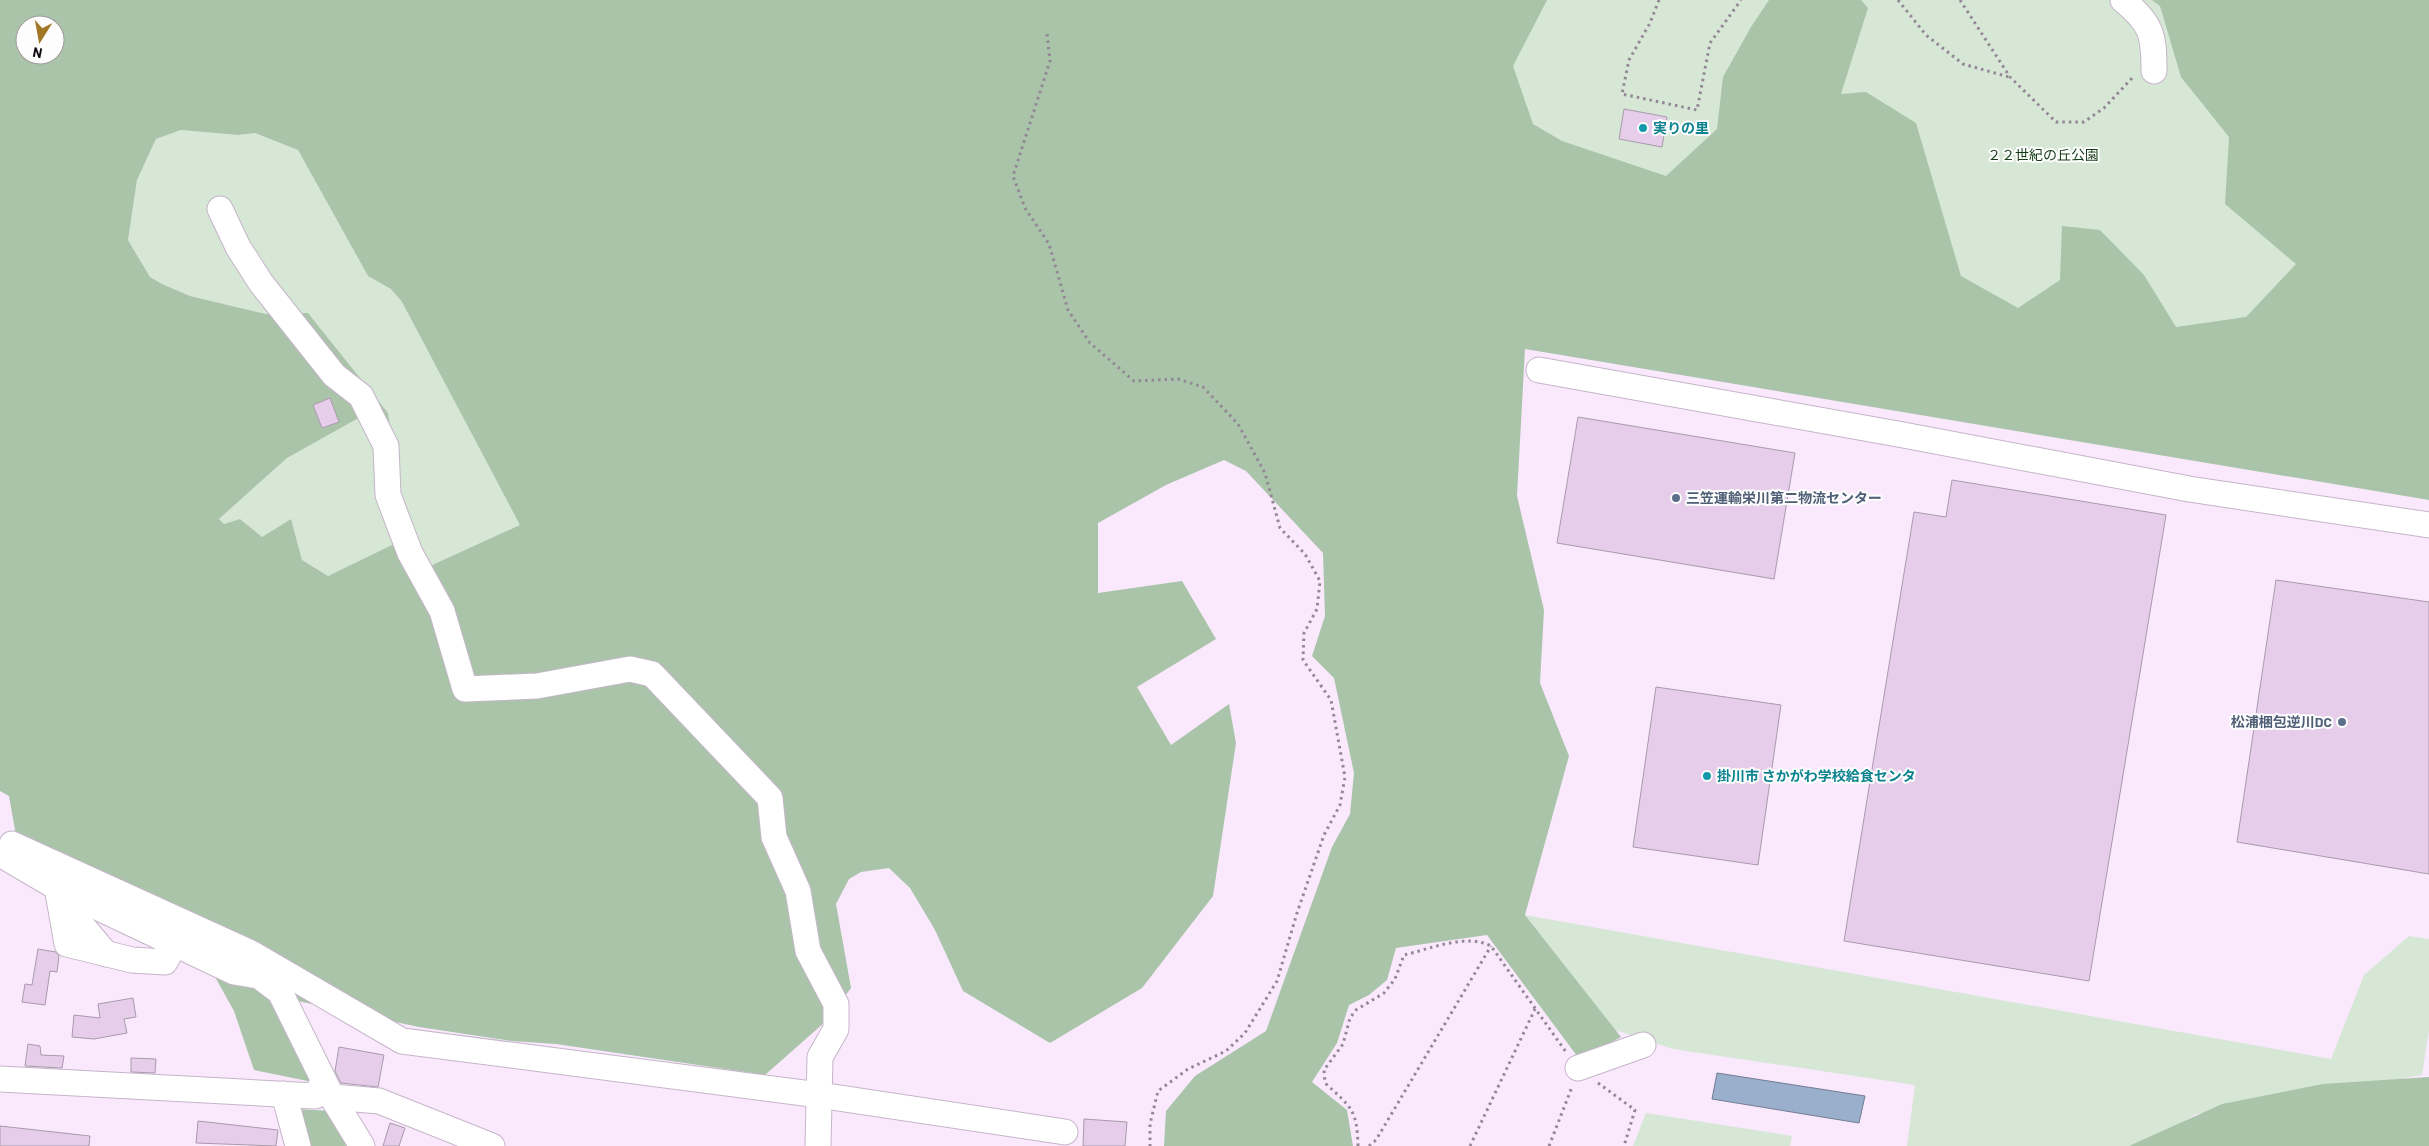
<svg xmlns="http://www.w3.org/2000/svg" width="2429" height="1146" font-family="Barlow,'Noto Sans JP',sans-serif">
<rect width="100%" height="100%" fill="#fae9fd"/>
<!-- green -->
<g fill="#d6e7d6">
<polygon points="1501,0 1806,0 1746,121 1663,205 1510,144"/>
<polygon points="1815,0 2202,0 2331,273 2263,348 2009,342 1803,123"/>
<polygon points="181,130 238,135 255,133 298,150 368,276 391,289 402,302 521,525 430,566 406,524 388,413 308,313 266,314 190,296 162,284 150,277 128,240 137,180 156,139"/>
<polygon points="364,415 378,453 396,543 328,576 302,560 291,519 262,537 240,519 224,524 219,519 287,458"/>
<polygon points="1525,915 2331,1059 2364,975 2409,936 2429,939 2429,1030 2422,1075 2196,1114 2144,1146 1907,1146 1915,1085 1673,1049 1615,1030"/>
<polygon points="1646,1113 1792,1136 1790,1146 1633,1146"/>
</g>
<!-- forest -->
<g fill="#a9c4a9" fill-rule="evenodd">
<path d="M0,0h1547l-34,66 20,58 29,17 104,35 51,-47 6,-52 28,-50 18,-27h92l7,8 -27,86 25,-2 50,31 45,153 57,32 42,-28 2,-54 38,4 44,45 32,52 70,-10 50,-53 -71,-60 4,-67 -48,-60 -21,-71 -8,-6h277v500l-904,-151 -8,147 27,114 -4,73 29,73 -44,159 96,122 -41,23 -93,-125 -91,13 -9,32 -18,15 -20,10 -12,38 -25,39 35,28 6,36h-189l2,-35 29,-35 71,-45 66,-184 18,-33 4,-41 -20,-95 -22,-22 13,-40 -2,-63 -77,-82 -22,-11 -58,25 -68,38v70l84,-12 34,58 -79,48 34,58 58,-41 7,39 -23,153 -71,92 -92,55 -87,-52 -28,-61 -25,-42 -21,-20 -28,4 -12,7 -13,25 15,84 -26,34 -60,53 -209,-31 -45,-3 -92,-14 -149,-32 52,89 -68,-14 -20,-59 -25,-45 -191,-119 -9,-51 -9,-5zM25,25h30v30h-30zM181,130l57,5 17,-2 43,17 70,126 23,13 11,13 118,223 -90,41 -24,-42 -18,-111 -80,-100 -42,1 -76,-18 -28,-12 -12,-7 -22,-37 9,-60 19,-41zM364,415l14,38 18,90 -68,33 -26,-16 -11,-41 -29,18 -22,-18 -16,5 -5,-5 68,-61z"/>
<polygon points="2429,1077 2429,1146 2129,1146 2222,1104 2323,1084"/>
<polygon points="294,1109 334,1111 357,1146 301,1146"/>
</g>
<!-- water -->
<polygon fill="#9aafcb" stroke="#707d93" points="1717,1073 1865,1096 1859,1123 1712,1099"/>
<!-- building -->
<g fill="#e6ceea" stroke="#a999ac">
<polygon points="1624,109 1667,117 1662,147 1619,139"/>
<polygon points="330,398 339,422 322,428 313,405"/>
<polygon points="1578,417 1795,453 1774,579 1557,543"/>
<polygon points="1952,480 2166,515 2089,981 1844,941 1914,512 1946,517"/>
<polygon points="2276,580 2429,602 2429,874 2237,842"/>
<polygon points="1656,687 1781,705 1758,865 1633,847"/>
<polygon points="38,949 56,952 59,956 57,972 50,971 45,1005 22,1002 25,984 32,985"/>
<polygon points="133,998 136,1017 124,1019 127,1033 94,1039 72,1037 74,1015 100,1018 98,1004"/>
<polygon points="28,1044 40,1046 41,1055 64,1056 62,1068 25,1066"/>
<polygon points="339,1047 384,1055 378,1087 341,1083 335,1071"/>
<polygon points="131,1058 156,1059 155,1073 131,1072"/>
<polygon points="1084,1119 1127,1122 1125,1146 1083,1146"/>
<polygon points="198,1121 278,1130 276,1146 196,1143"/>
<polygon points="390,1123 405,1128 399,1146 383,1146"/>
<polygon points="0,1126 90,1136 89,1146 0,1146"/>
</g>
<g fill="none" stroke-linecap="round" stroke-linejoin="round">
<defs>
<g id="minor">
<path d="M2123,0c29,24 31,35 31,71"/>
<polyline points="220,209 238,247 261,283 334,375 361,396 386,446 388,495 410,553 442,611 465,689 537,686 630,669 652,674 770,798 774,837 798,891 808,951 836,1004 836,1029 820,1057 818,1146"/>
<polyline points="1539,370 1898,434 2189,489 2429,525"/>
<polyline points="12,844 251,953 402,1041 819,1095 1065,1132"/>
<polyline points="5,857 63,891 234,972 259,976 280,992 332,1097 362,1146"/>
<polyline points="57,887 67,944 132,960 165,962 175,944"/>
<polyline points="59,898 106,954"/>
<polyline points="1578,1068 1643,1045"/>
<polyline points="0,1079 315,1096 322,1084 332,1097 379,1101 492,1146"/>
<polyline points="284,1094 298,1146"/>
</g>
</defs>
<!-- minor casing -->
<use href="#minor" stroke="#c5b5c8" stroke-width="27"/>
<!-- path -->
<g stroke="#938796" stroke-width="3" stroke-dasharray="2.5 4" stroke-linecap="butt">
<polyline points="1659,0 1650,23 1629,60 1622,94 1697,110 1710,43 1741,0"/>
<polyline points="1898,0 1926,35 1963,64 2009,77"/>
<polyline points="1960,0 2010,77 2056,122 2084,122 2104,108 2134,76"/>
<polyline points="1047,34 1050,61 1013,176 1025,208 1049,244 1068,310 1090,343 1134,381 1178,379 1203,387 1238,424 1265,473 1280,528 1305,554 1320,581 1317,609 1304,633 1303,660 1331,700 1345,777 1340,805 1324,835 1297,913 1277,981 1245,1033 1226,1051 1188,1069 1158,1091 1150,1124 1150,1146"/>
<polyline points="1598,1083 1635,1110 1624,1146"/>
<path d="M1358,1146c-1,-37 -7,-39 -33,-63l-1,-13 19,-26 7,-26 6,-8 28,-17 11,-14 9,-24c26,-6 62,-22 87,-9l75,106"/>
<polyline points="1369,1146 1376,1140 1491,946"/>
<polyline points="1470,1146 1535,1009"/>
<polyline points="1549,1146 1572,1087"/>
</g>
<!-- minor -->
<use href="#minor" stroke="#fff" stroke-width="25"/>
</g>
<!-- markers -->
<g fill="#0f9aa8" stroke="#fdfdfd" stroke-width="2">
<circle cx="1643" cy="128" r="5"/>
<circle cx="1707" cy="776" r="5"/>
</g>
<g fill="#5c6f8a" stroke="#fdfdfd" stroke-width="2">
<circle cx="1676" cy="498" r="5"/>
<circle cx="2342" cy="722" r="5"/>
</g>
<g text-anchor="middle" stroke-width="4" stroke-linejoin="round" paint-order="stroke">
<!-- culture labels -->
<g font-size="14" font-weight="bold" fill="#0d838f" stroke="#fdfdfd" text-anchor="start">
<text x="1653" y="133">実りの里</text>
<text x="1717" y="781">掛川市 さかがわ学校給食センタ</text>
</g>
<!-- park labels -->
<g font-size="14" fill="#163d18" stroke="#fdfdfd">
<text x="2043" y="160">２２世紀の丘公園</text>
</g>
<!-- service labels -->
<g font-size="14" font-weight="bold" fill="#4e5e75" stroke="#fdfdfd" text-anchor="start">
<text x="1686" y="503">三笠運輸栄川第二物流センター</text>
<text x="2332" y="727" text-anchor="end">松浦梱包逆川DC</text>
</g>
</g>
<!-- north arrow -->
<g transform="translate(40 40) rotate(191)"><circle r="24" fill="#fdfdfd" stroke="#9e9b9e"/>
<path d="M0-4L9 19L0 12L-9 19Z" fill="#a17726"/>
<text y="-8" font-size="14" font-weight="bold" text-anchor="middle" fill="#0f0910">N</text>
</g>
</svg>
